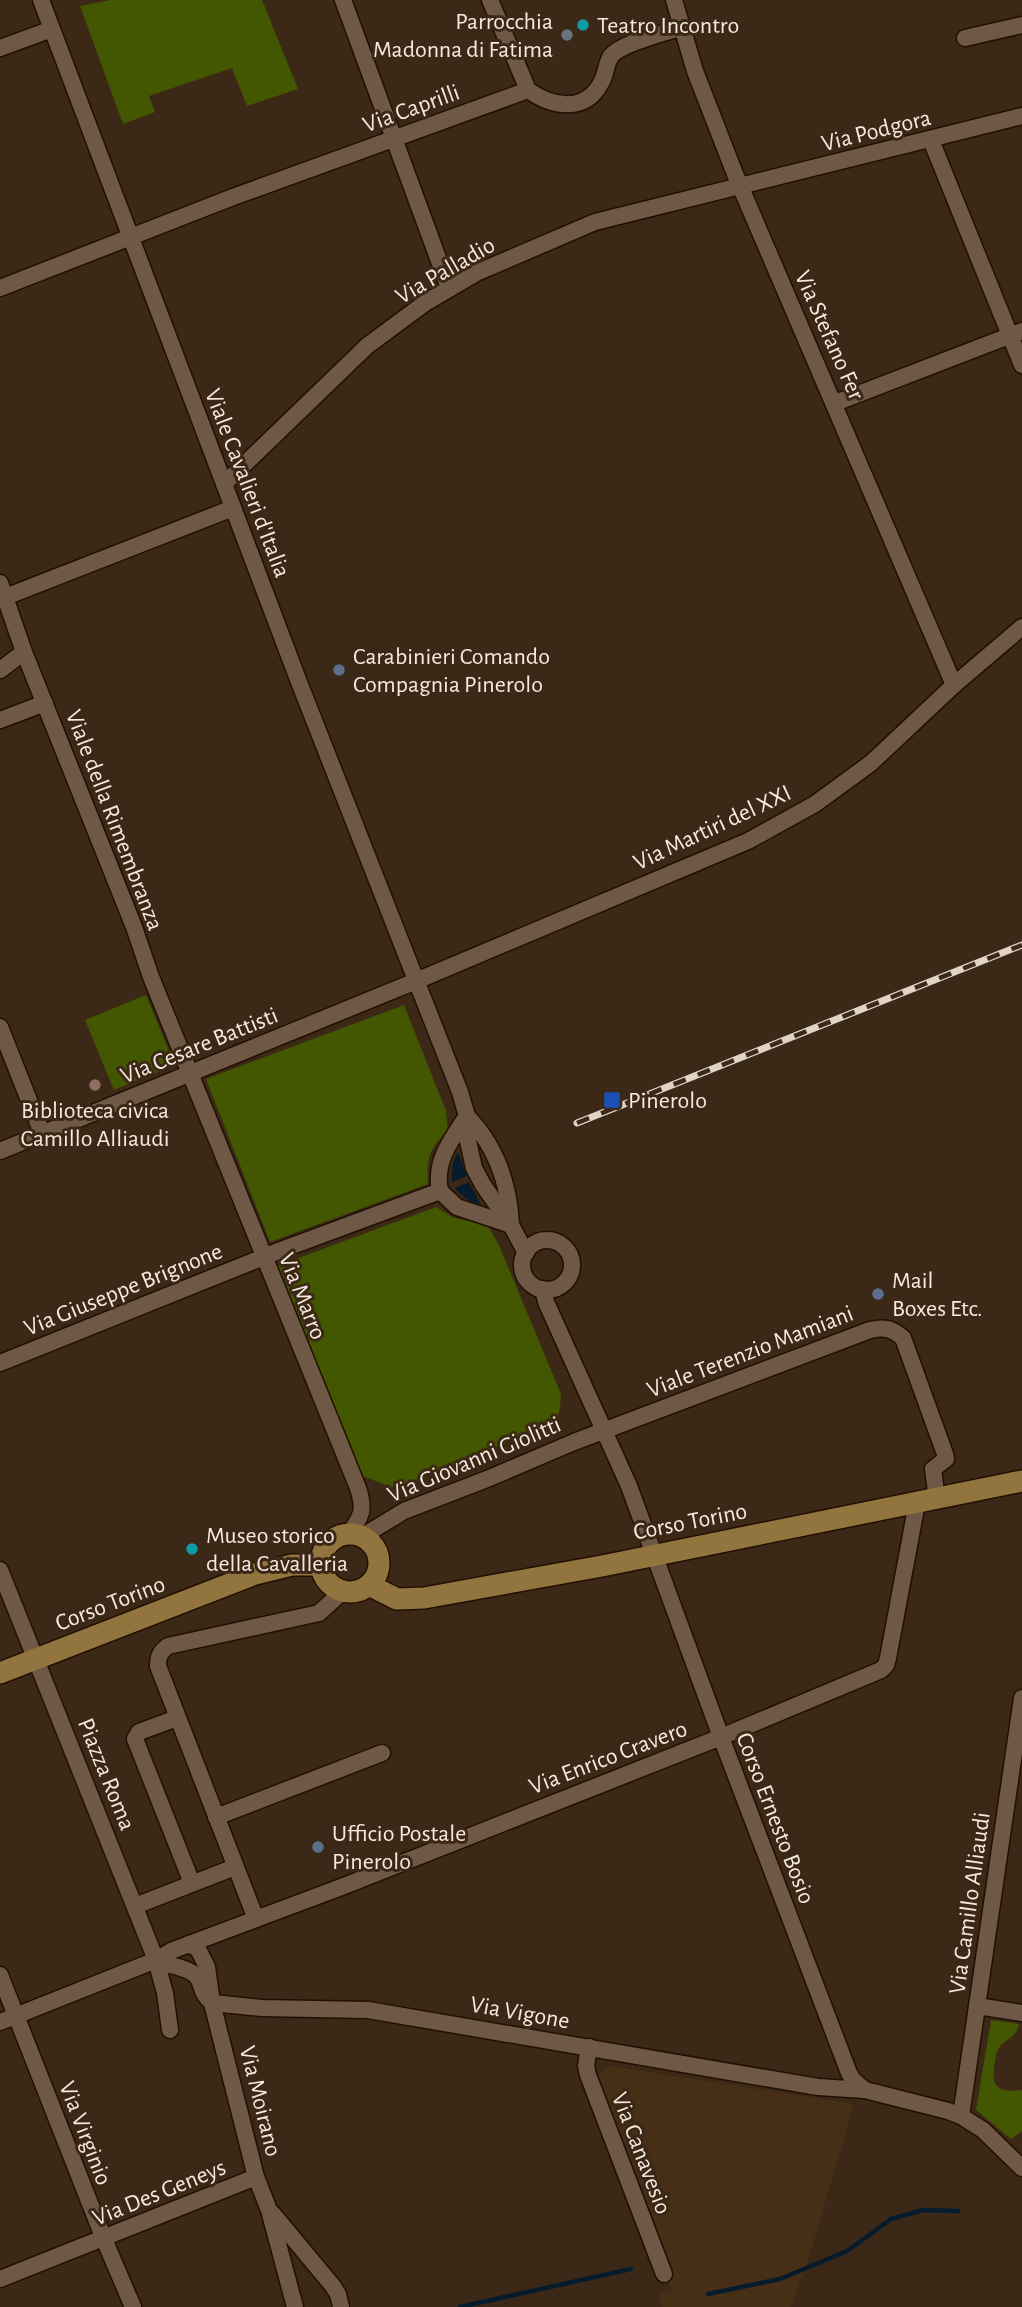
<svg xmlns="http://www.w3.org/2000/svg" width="1022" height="2307" font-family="'Alegreya Sans',sans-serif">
<rect width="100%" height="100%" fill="#3b2816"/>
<!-- built -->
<polygon fill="#462e17" points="610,2066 854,2104 812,2248 791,2307 662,2307 659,2293 672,2290 593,2088 598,2075"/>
<!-- green -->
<g fill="#435700">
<polygon points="110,0 262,0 298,89 247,106 232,68 149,96 155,112 123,124 80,6"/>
<polygon points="146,995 175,1065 114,1090 85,1020"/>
<path d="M404,1005l42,106 2,19c-18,18 -22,28 -20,54l-158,58 -64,-163z"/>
<path d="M436,1207l18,11 20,4 15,6 9,15 63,151c-1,14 0,25 -14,32l-145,59 -11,2 -28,-11 -86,-210z"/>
<path d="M991,2020l28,4c-4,17 -13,13 -20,24 -4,7 -4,14 -5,22 -3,21 10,22 28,20v41l-11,8 -35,-29z"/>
</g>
<!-- water -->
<g fill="#061c2d">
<path d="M458,1152l9,24 -15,6c-1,-12 0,-20 6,-30z"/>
<path d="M469,1182l12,23c-12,-3 -19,-8 -26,-17z"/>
</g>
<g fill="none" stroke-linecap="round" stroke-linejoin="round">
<!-- stream -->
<g stroke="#061c2d" stroke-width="4.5">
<polyline points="708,2294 780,2279 847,2251 891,2219 923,2210 958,2211"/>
<polyline points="460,2307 631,2269"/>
</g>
<defs>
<g id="minor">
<polyline points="41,0 299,682 460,1092 467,1116 468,1141 474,1168 483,1185 511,1225 526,1253"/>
<polyline points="343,0 449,288"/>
<polyline points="490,0 528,90"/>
<polyline points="674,0 695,71 735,174 954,685"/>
<polyline points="965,38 1022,25"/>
<polyline points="0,48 52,29"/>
<polyline points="931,140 1022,365"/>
<path d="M0,288l233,-91 295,-107c24,17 58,24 74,-9 4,-7 4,-18 9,-25 10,-13 55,-23 71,-29"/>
<polyline points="835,403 1022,331"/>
<polyline points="224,484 367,346 425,303 476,273 595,222 1022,116"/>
<path d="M0,583l24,69 110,275 17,50 207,511c7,22 4,27 -8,45"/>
<polyline points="0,599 233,508"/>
<polyline points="0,670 24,652"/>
<polyline points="0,720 45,703"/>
<polyline points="0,1027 42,1133"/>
<path d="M467,1116c29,30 42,67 44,109l-54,-18 -17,-16c-6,-30 11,-51 27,-75z"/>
<polyline points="0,1151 416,981 748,841 815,804 871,763 954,685 1022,627"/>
<circle cx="547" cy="1265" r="25"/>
<polyline points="543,1289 546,1302 629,1486 721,1737 849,2073 853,2080 865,2090"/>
<polyline points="0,1363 281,1250 440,1191"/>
<path d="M363,1536l41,-25 83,-32 87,-37 296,-112c15,-3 21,-2 33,8l42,116 1,5 -13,10 4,30"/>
<polyline points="0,1570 156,1960 165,1993 170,2030"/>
<polyline points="177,1718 139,1732 135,1739 192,1883"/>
<polyline points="216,1817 382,1753"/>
<polyline points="135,1906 235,1867"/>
<path d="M256,1919l-98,-253c0,-10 2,-14 10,-20l151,-33 24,-22"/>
<polyline points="189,1944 198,1949 207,1967 212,2003 256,2177 269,2210 295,2307"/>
<path d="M156,1960l4,4c9,0 32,5 38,14 4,7 3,14 10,21"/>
<polyline points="0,1975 104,2239 133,2307"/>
<polyline points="212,2003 262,2008 368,2010 818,2087 865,2090 948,2111 961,2116 983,2130 1022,2168"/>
<polyline points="977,2006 1022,2013"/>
<polyline points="0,2022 156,1960 171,1951 344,1886 721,1737 881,1670 886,1665 888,1658 917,1503"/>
<polyline points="589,2047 586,2066 588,2075 664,2274"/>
<polyline points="961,2116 1022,1698"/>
<polyline points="273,2214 332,2285 338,2294 341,2307"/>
<polyline points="0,2279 256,2177"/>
</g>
<g id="major">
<circle cx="350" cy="1563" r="29"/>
<polyline points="369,1585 397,1599 424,1598 602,1566 1022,1481"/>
<polyline points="0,1673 255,1574 292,1565 321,1565"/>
</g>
</defs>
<!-- minor casing -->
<use href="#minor" stroke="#211002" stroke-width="19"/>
<!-- major casing -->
<use href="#major" stroke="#211002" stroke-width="24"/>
<!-- minor -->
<use href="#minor" stroke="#6f5946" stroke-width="16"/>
<!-- major -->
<use href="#major" stroke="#92743e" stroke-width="21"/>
<defs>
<polyline id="rail" points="577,1123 1022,945"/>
</defs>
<!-- rail casing -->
<use href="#rail" stroke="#e0d3c7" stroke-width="7"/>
<!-- rail -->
<use href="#rail" stroke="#3b2816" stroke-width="4.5" stroke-dasharray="13" stroke-linecap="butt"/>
</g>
<!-- markers -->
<g fill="#0f9aa8" stroke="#3b2816" stroke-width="2.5">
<circle cx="583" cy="25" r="7"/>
<circle cx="192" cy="1549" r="7"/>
</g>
<circle fill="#6b7280" stroke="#3b2816" stroke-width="2.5" cx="567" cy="35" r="7"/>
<g fill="#5c6f8a" stroke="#3b2816" stroke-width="2.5">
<circle cx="339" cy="670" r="7"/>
<circle cx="878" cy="1294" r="7"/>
<circle cx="318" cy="1847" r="7"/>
</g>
<circle fill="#8d6e63" stroke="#3b2816" stroke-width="2.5" cx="95" cy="1085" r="7"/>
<rect fill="#1a4fb4" stroke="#3b2816" stroke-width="2.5" x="603" y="1091" width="18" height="18" rx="3.5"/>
<g text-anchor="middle" stroke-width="6" stroke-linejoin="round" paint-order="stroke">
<!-- poi labels -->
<g font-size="24" fill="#f6e9de" stroke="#3b2816" text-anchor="start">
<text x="553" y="29" text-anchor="end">Parrocchia<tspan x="553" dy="28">Madonna di Fatima</tspan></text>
<text x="597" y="33">Teatro Incontro</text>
<text x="353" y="664">Carabinieri Comando<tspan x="353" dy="28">Compagnia Pinerolo</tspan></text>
<text x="628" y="1108">Pinerolo</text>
<text x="95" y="1118" text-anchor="middle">Biblioteca civica<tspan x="95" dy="28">Camillo Alliaudi</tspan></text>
<text x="892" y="1288">Mail<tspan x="892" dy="28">Boxes Etc.</tspan></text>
<text x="206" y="1543">Museo storico<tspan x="206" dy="28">della Cavalleria</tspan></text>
<text x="332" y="1841">Ufficio Postale<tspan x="332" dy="28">Pinerolo</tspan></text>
</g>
<!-- street labels -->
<g font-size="24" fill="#f6e9de" stroke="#3b2816">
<text transform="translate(411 108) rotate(-20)" y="8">Via Caprilli</text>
<text transform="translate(876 130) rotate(-14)" y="8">Via Podgora</text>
<text transform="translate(445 270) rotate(-30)" y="8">Via Palladio</text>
<text transform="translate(830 335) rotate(66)" y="8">Via Stefano Fer</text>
<text transform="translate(248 483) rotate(69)" y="8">Viale Cavalieri d'Italia</text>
<text transform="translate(115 820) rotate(69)" y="8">Viale della Rimembranza</text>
<text transform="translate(712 827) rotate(-25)" y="8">Via Martiri del XXI</text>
<text transform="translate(199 1045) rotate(-22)" y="8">Via Cesare Battisti</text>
<text transform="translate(123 1289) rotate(-22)" y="8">Via Giuseppe Brignone</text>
<text transform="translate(303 1296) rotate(68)" y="8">Via Marro</text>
<text transform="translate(750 1351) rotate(-21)" y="8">Viale Terenzio Mamiani</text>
<text transform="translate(474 1459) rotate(-23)" y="8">Via Giovanni Giolitti</text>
<text transform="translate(690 1521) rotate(-11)" y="8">Corso Torino</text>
<text transform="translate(110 1603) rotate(-21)" y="8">Corso Torino</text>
<text transform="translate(608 1757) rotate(-21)" y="8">Via Enrico Cravero</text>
<text transform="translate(107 1774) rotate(68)" y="8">Piazza Roma</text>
<text transform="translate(776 1818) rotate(69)" y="8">Corso Ernesto Bosio</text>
<text transform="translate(969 1903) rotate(-82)" y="8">Via Camillo Alliaudi</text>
<text transform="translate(520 2012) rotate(10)" y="8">Via Vigone</text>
<text transform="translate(261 2101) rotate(76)" y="8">Via Moirano</text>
<text transform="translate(86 2133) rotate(69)" y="8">Via Virginio</text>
<text transform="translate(642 2153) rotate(69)" y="8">Via Canavesio</text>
<text transform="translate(159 2192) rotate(-22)" y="8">Via Des Geneys</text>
</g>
</g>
</svg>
